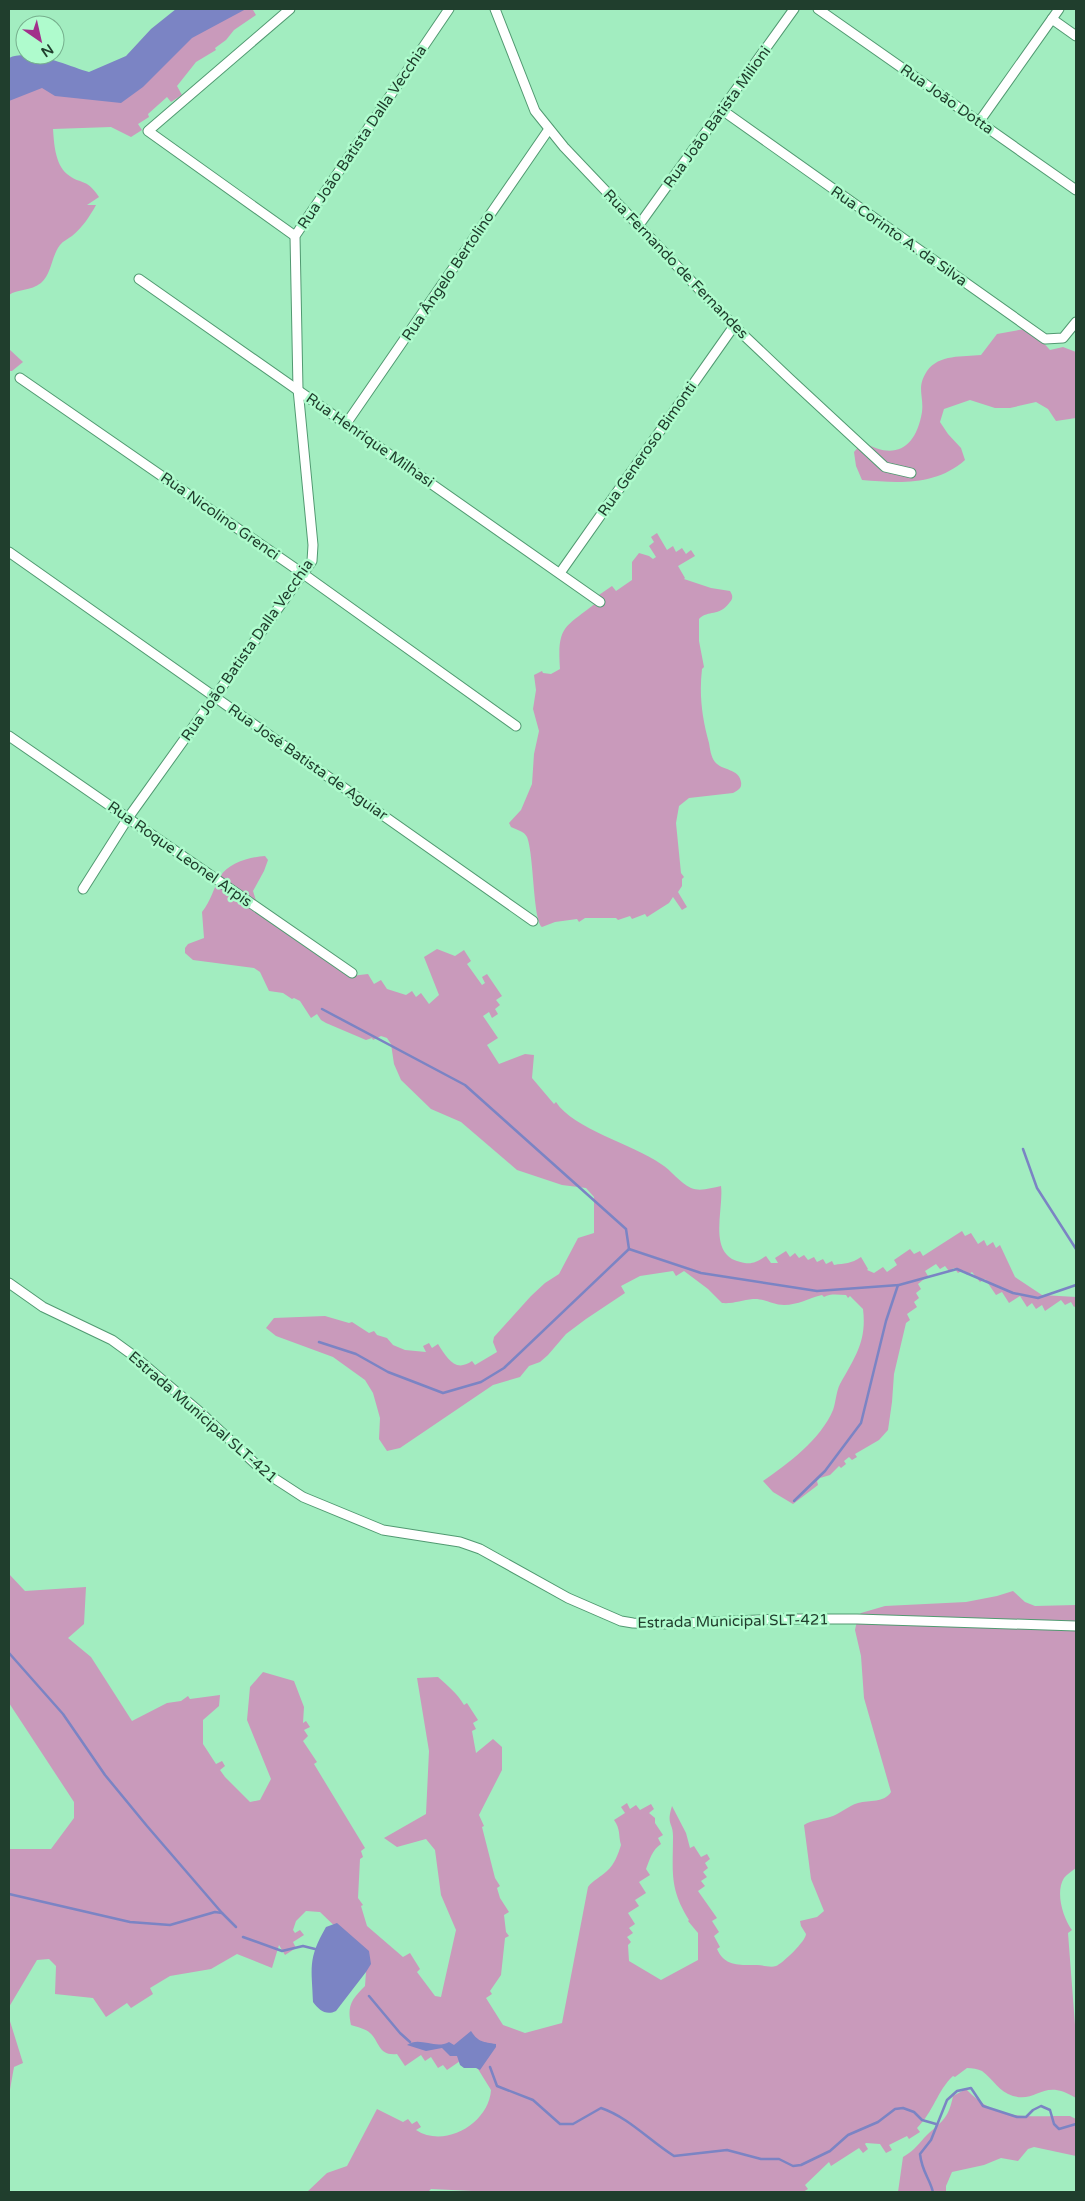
<svg xmlns="http://www.w3.org/2000/svg" width="1085" height="2201" font-family="'Varela Round',sans-serif">
<rect width="100%" height="100%" fill="#a2edc0"/>
<!-- green -->
<g fill="#c99abb">
<path d="M230,9h24l-1,1 3,5 -22,15 -8,10 -11,8 1,2 -20,12 -19,24 5,9 -11,7 -4,-5 -19,17 1,3 -11,7 4,6 -11,7 -20,-10 -58,2c1,14 2,35 14,45 13,11 19,3 32,23l-12,8h9c-6,11 -14,23 -24,31 -4,3 -9,5 -12,9 -9,12 -8,28 -19,38 -10,8 -24,6 -32,12v-220l58,9z"/>
<path d="M1030,328l20,22 13,-3 13,5v66l-20,3 -8,-12 -12,-7 -26,6h-15l-25,-8 -26,9 -4,13 8,12 13,14 4,12c-29,26 -67,23 -103,20l-6,-14 -2,-14 9,-10c32,19 53,6 59,-30 2,-17 -6,-24 5,-41 12,-17 36,-14 54,-16l16,-21z"/>
<polygon points="9,349 23,362 12,371 9,371"/>
<path d="M657,533l10,17 6,-4 3,6 6,-4 4,6 5,-4 4,6 -17,10 7,12 -1,1 27,9 19,3c3,5 3,7 0,11 -12,16 -21,7 -31,17v22l5,26 -2,2c-3,26 0,49 7,74 1,6 2,14 6,19 7,9 24,6 26,20 1,6 -2,8 -8,11l-44,5 -10,8 -3,17 5,50 3,4 -2,2v7l-4,6 9,15 -5,3 -9,-13 -4,6 -22,14 -2,-3 -13,5 -2,-3 -12,4 -2,-2h-31l-6,4 -2,-3 -22,3 -13,5c-9,-7 -8,-73 -15,-90 -3,-6 -10,-7 -16,-10l-2,-4 12,-13 11,-26 2,-30 5,-23 -6,-22 3,-19 -2,-15 8,-4 1,2 8,1 9,-5c-3,-43 4,-41 36,-66v-6l16,-11 4,5 16,-11v-18l7,-9 10,3 4,3 3,-2 -7,-11 5,-4 -3,-5z"/>
<path d="M265,856l3,4 -4,11 -11,20 4,13 94,72 17,-2 6,10 7,-4 6,9 19,6 6,-4 4,6 5,-4 8,11 10,-9 -15,-38 13,-8 18,7 9,-6 7,11 -4,3 15,21 3,-2 -3,-6 5,-3 15,22 -6,4 4,5 -5,4 3,5 -6,4 -3,-6 -6,4 15,22 -11,7 12,19 26,-10 9,1 -2,23 22,26 2,-2c17,27 77,42 105,62 10,6 19,19 30,24 9,4 20,0 30,-2 3,23 -13,65 16,75 13,4 17,3 29,-5l5,7h7l-3,-5 11,-7 4,6 5,-4 4,5 5,-3 4,5 6,-3 3,5 6,-3 3,5 6,-3 2,4c11,-2 17,-1 27,-8l7,12 -1,1 7,3 9,-6 4,5 10,-7 -3,-5 16,-11 4,5 6,-3 3,5 39,-25 3,5 6,-3 7,11 6,-4 3,6 6,-4 3,6 4,-3 15,32 27,18 34,2v9l-2,1 -3,-5 -6,3 -4,-5 -16,11 -3,-6 -6,4 -4,-6 -5,4 -7,-11 -11,7 -7,-11 -6,3 -11,-16 -5,3 -8,-10 -5,3 -4,-5 -5,3 -4,-5 -5,3 -4,-5 -5,3 -4,-5 -11,7 3,5 -10,8 3,5 -5,4 3,5 -5,4 3,5 -10,7 3,6 -4,3 -12,51 -2,28 -4,28 -9,10 -24,14 2,3 -5,3 -3,-3 -5,4 2,3 -5,4 -2,-2 -9,9 -10,3 -3,3 1,4 -25,19 -20,-12 -10,-11c25,-17 58,-42 70,-71 3,-8 3,-18 7,-26 15,-27 27,-43 23,-75l-13,-13 -2,2 -2,-3c-7,0 -15,-2 -22,2l-2,-2c-13,3 -24,10 -38,10 -11,0 -20,-7 -31,-6 -11,1 -20,5 -31,4l-14,-14 -24,-18 -8,5 -3,-5 -33,5 -19,10 4,7 -39,26 -20,15 -18,21 -8,7 -11,4 -9,11 -27,8 -93,63 -13,3 -8,-12 1,-21 -7,-25 -8,-13 -32,-23 -57,-21 -10,-8 8,-10 51,-2 24,7 3,-1 17,11 5,-2 3,4 10,3 6,7 12,5 21,2 -3,-6 6,-3 3,5 6,-4c9,14 17,29 34,17l3,4 22,-13 -4,-10 1,-5 37,-41 14,-13 14,-9 19,-36 16,-5v-36l-8,-9 -24,-3 -45,-15 -56,-48 -30,-13 -30,-29 -7,-16 -3,-20 -4,-6 -6,-2 -8,4 -1,-2 -6,2 -40,-17 -5,-3 -4,-6 -6,4 -11,-17 -6,-3 -2,1 -9,-6 -14,-2 -9,-19 -6,-4 -61,-8 -8,-7v-5l3,-4 16,-6 -2,-26c9,-11 11,-23 18,-35 8,-14 30,-20 45,-21z"/>
<path d="M9,1574l16,17 61,-4 -2,37 -16,14 23,19 41,64 35,-18 14,-2 7,-5 2,3 30,-4 -1,11 -16,14v24l13,20 6,-3 3,5 -5,4 5,7 25,25 10,-2 11,-21 -24,-59 3,-33 13,-15 31,9 10,26 -1,16 3,-2 4,6 -6,3 4,6 -5,5 14,21 -3,2 51,84 -4,3 2,6 -3,2 -2,39 5,7 -2,1 6,20 36,31 7,-4 10,16 -3,3 18,24 6,1 15,-67 -15,-35 -6,-45 -9,-11 -29,8 -13,-9 42,-24 3,-63 -12,-73 21,-1c10,9 19,16 26,28l3,-2 11,17 -5,3 3,6 -4,2 4,22 17,-14 9,8v23l-23,45 5,11 -2,1 13,51 5,8 -3,2 3,10 9,14 -5,3 2,17 3,4 -4,2 -4,37 -11,16 2,3 -6,4 17,27 22,8 37,-10 26,-136c5,-7 13,-10 19,-16 8,-7 11,-17 14,-26 -3,-10 0,-15 -7,-25l11,-7 -4,-6 6,-4 3,6 6,-4 4,5 11,-6 3,5 -5,4 6,5v5l8,12 -5,3 3,6c-9,6 -11,15 -15,25l4,6 -11,7 7,11 -11,7 4,6 -11,7 7,11 -6,4 4,5 -6,4 4,5 -3,3 1,16 32,19 37,-20v-27l-10,-12 1,-1c-20,-32 -16,-48 -16,-84 0,-14 -7,-11 -1,-30l14,27 4,15 4,-2 7,11 6,-3 3,5 -5,4 3,5 -5,4 4,5 -6,4 4,5 -7,5 19,27 -5,3 7,11 -5,4 6,11 -3,2c8,18 23,16 40,16 6,0 13,3 19,1 6,-2 30,-25 30,-32l-5,-8 -1,-5 17,-4 7,-6 -13,-32 -7,-54c8,-5 17,-5 26,-8 10,-3 18,-11 28,-14 12,-3 26,0 33,-11l-27,-94 -3,-42 -6,-26 3,-14 3,-3 24,-7 81,-4 31,-6 16,-5 12,11 10,4 41,-1v263c-4,3 -9,6 -12,10 -9,14 -1,40 8,52l-4,3 8,105v60c-33,-21 -38,5 -63,-2 -14,-4 -20,-17 -31,-25 -4,-2 -10,-3 -15,-3l-12,9 -2,-1c-16,15 -19,35 -36,52l3,4 -11,7 -2,-3 -18,9 3,5 -6,3 -6,-9 -14,-1 -1,1 3,5 -5,4 -4,-5 -28,18 -2,-4 -24,23 3,4 -5,3h-310l-62,-3 -3,3h-121l20,-19 20,-7 30,-57 26,13 5,-3 4,5 5,-3 4,6 -5,3c29,19 73,-7 75,-40l-18,-29 -10,-2 -16,11 -4,-5 -5,3 -7,-11 -6,4 -4,-6 -16,11 -8,-12c-19,2 -17,-12 -27,-21 -4,-4 -13,-6 -19,-8 -4,-19 0,-25 14,-39l1,-14 -21,-36 -25,-24 -14,-1 -10,10 -3,9 2,3 5,-3 4,5 -11,7 3,6 -11,7 -6,-10 -7,23 -35,-14 -26,15 -41,7 -20,12 3,6 -22,14 -4,-5 -21,14 -13,-19 -38,-4 1,-28 -7,-7 -12,1 -28,47v-158h42l23,-31v-16l-65,-99z"/>
<polygon points="9,2018 23,2063 14,2067 9,2095"/>
<path d="M966,2089c32,34 61,26 104,27l6,3v37l-42,-9 -6,2 -10,12 -17,-3 -17,7 -32,7 -6,14v6h-48l5,-35c9,-5 14,-11 21,-19 17,-17 24,-17 29,-42z"/>
</g>
<!-- water -->
<g fill="#7b84c4">
<path d="M176,9h70l-54,29 -49,49 -22,16 -66,-7 -13,-8 -33,13v-43c21,-10 59,8 80,14l37,-16 25,-27z"/>
<path d="M337,1923l32,28 2,13 -5,8 -30,39c-10,5 -17,-1 -23,-9 -1,-34 -6,-42 13,-75z"/>
<path d="M471,2031c7,11 12,11 25,13v3l-16,23 -4,-2h-12l-4,-3 -3,-9h-7l-8,-8 -16,3 -19,-6c13,-9 28,5 42,-3l5,3z"/>
</g>
<g fill="none" stroke-linecap="round" stroke-linejoin="round">
<!-- stream -->
<g stroke="#7b84c4" stroke-width="2.5">
<polyline points="322,1009 465,1085 626,1229 629,1249 701,1273 817,1291 899,1285 957,1269 1013,1293 1038,1298 1076,1285"/>
<polyline points="1023,1149 1037,1188 1076,1249"/>
<polyline points="319,1342 356,1354 388,1372 443,1393 481,1382 504,1368 629,1249"/>
<polyline points="794,1501 825,1471 861,1423 886,1321 898,1285"/>
<polyline points="9,1653 63,1714 105,1775 147,1826 222,1913"/>
<polyline points="9,1894 130,1922 170,1925 215,1912 222,1913 236,1927"/>
<polyline points="243,1937 282,1951 303,1946 315,1949"/>
<polyline points="369,1996 400,2033 410,2042"/>
<path d="M490,2067l7,19 36,14 27,24h13l28,-16c27,9 49,33 73,48l53,-6 34,9h18l14,7 8,-1 29,-14 18,-16 30,-13 17,-13 8,-1 11,4 8,8 14,4"/>
<path d="M933,2192c-4,-15 -11,-20 -13,-38l11,-14 16,-40 10,-9 14,-3 12,18 34,11h9l7,-7 8,-4 9,4 4,14 5,5 17,-5"/>
</g>
<defs>
<g id="minor">
<polyline points="290,9 148,131 295,236"/>
<polyline points="495,9 535,111 564,147 734,326 790,379 885,467 911,473"/>
<polyline points="818,9 1076,190"/>
<polyline points="1052,19 1076,36"/>
<polyline points="722,110 1045,339 1063,338 1076,322"/>
<polyline points="979,122 1059,9"/>
<polyline points="639,225 794,9"/>
<polyline points="139,279 600,602"/>
<polyline points="20,378 302,573 516,726"/>
<polyline points="346,424 549,129"/>
<polyline points="9,552 533,921"/>
<polyline points="560,573 734,326"/>
<polyline points="9,736 352,973"/>
<polyline points="83,889 128,818 312,561 313,545 298,389 295,236 449,9"/>
<polyline points="9,1283 43,1307 112,1340 134,1356 201,1413 263,1471 303,1497 383,1530 460,1542 480,1549 568,1598 621,1621 633,1623 661,1624 782,1619 857,1619 1076,1626"/>
</g>
</defs>
<!-- minor casing -->
<use href="#minor" stroke="#519a71" stroke-width="11"/>
<!-- minor -->
<use href="#minor" stroke="#fff" stroke-width="9"/>
</g>
<g text-anchor="middle" stroke-width="5" stroke-linejoin="round" paint-order="stroke">
<!-- street labels -->
<g font-size="15" fill="#203e2d" stroke="#affbcd">
<text transform="translate(947 99) rotate(35)" y="5">Rua João Dotta</text>
<text transform="translate(717 117) rotate(-54)" y="5">Rua João Batista Milioni</text>
<text transform="translate(362 137) rotate(-56)" y="5">Rua João Batista Dalla Vecchia</text>
<text transform="translate(899 236) rotate(35)" y="5">Rua Corinto A. da Silva</text>
<text transform="translate(676 264) rotate(46)" y="5">Rua Fernando de Fernandes</text>
<text transform="translate(448 276) rotate(-56)" y="5">Rua Ângelo Bertolino</text>
<text transform="translate(370 440) rotate(35)" y="5">Rua Henrique Milhasi</text>
<text transform="translate(647 449) rotate(-55)" y="5">Rua Generoso Bimonti</text>
<text transform="translate(220 516) rotate(35)" y="5">Rua Nicolino Grenci</text>
<text transform="translate(247 650) rotate(-55)" y="5">Rua João Batista Dalla Vecchia</text>
<text transform="translate(308 762) rotate(35)" y="5">Rua José Batista de Aguiar</text>
<text transform="translate(180 854) rotate(35)" y="5">Rua Roque Leonel Arpis</text>
<text transform="translate(203 1417) rotate(41)" y="5">Estrada Municipal SLT-421</text>
<text transform="translate(733 1621) rotate(-1)" y="5">Estrada Municipal SLT-421</text>
</g>
</g>
<!-- border -->
<rect width="1085" height="2201" fill="none" stroke="#203e2d" stroke-width="20"/>
<!-- north arrow -->
<g transform="translate(40 40) rotate(146)"><circle r="24" fill="#affbcd" stroke="#76af8d"/>
<path d="M0-4L9 19L0 12L-9 19Z" fill="#a2308b"/>
<text y="-8" font-size="14" font-weight="bold" text-anchor="middle" fill="#203e2d">N</text>
</g>
</svg>
